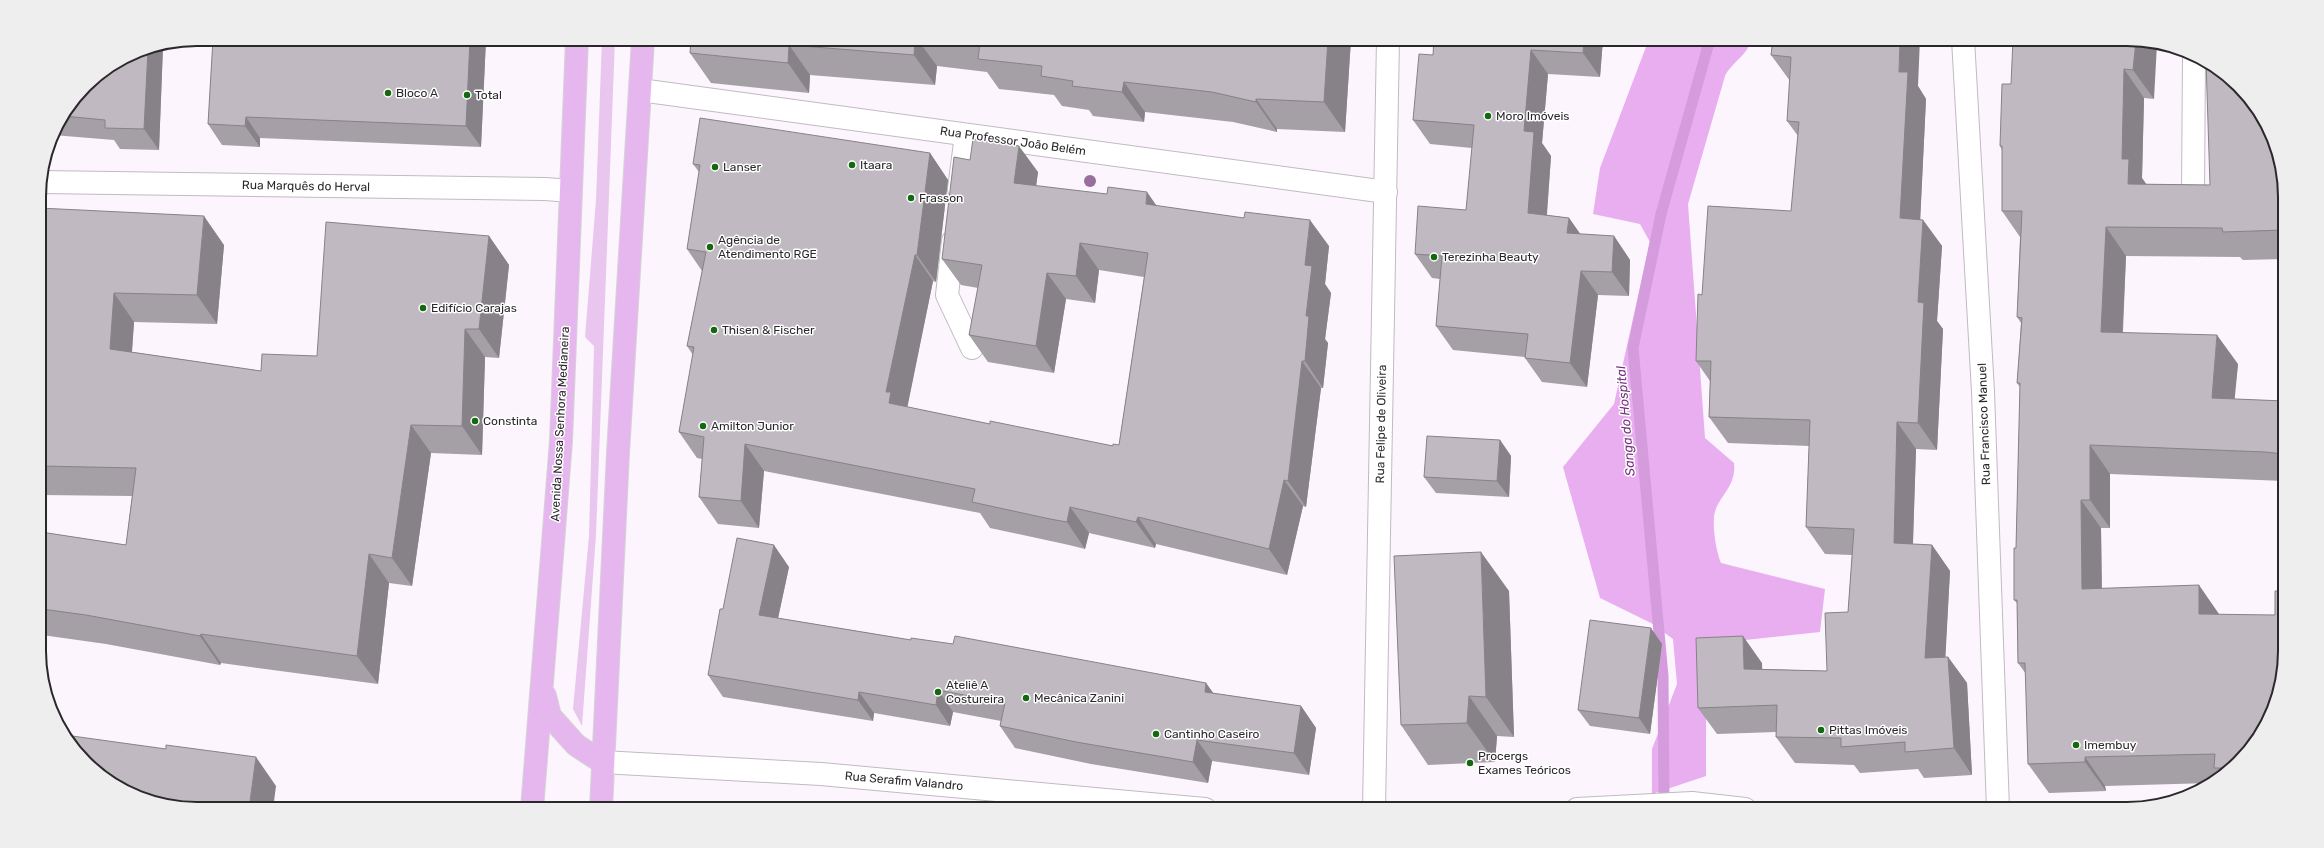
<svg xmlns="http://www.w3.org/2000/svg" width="2324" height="848" font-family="Rubik,sans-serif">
<rect width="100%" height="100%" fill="#fdf5fe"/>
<!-- green -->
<polygon fill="#e9c6ee" points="602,39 615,39 596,535 582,726 573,709 589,536 594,346 585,337 596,200"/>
<!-- forest -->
<path fill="#e8aef0" d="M1649,39h102c-1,14 -20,24 -26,37l-37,128 17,234 29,25c3,25 -19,36 -20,54 -1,15 2,33 7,46l104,26 -5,43 -112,12 -2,13v119l-54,18v-45l25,-65 -4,-45 -22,-16 -51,-25 -37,-131 51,-63 36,-162 -10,-18 -47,-10 7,-46z"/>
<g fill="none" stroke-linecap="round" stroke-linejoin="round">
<!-- stream -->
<polyline stroke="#d49cdc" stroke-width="11" points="1664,807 1663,676 1633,348 1661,214 1710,39"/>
<defs>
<g id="minor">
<polyline points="1963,39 1983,392 1998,809"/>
<polyline points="640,90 1386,192"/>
<polyline points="41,182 545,189 571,191"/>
<polyline points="959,189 966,135"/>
<polyline points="2193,195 2194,55"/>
<polyline points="953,241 947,295 972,348"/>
<polyline points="602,762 821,774 1205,809"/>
<polyline points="1374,809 1388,39"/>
<polyline points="1577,809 1692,803 1745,809"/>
</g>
<g id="major">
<polyline points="545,696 550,716 576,745 602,762"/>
<polyline points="532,809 561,441 577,39"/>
<polyline points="601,809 618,453 643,39"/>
</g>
</defs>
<!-- minor casing -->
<use href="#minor" stroke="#c1bac2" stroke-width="24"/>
<!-- major casing -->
<use href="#major" stroke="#d5d4d5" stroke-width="24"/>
<!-- minor -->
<use href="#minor" stroke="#fff" stroke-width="22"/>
<!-- major -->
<use href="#major" stroke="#e6b6ee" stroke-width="22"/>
</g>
<!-- trees -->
<circle fill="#996e9f" cx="1090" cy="181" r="6"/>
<!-- wall -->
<g fill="#a59fa6">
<polygon points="213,39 486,39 481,147 260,138 260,147 222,145 208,124"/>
<polygon points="691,39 1351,39 1345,132 1277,129 1277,132 1233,122 1145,112 1144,122 1093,116 1089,110 1062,106 1054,95 999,89 987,72 937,66 935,85 810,75 809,93 711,83 690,53"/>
<polygon points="1434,39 1603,39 1600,77 1548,74 1542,143 1551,156 1547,215 1569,218 1580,234 1614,236 1630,260 1629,296 1598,295 1587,387 1542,382 1525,358 1525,357 1453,350 1436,326 1440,279 1432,278 1415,254 1466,210 1472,148 1430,144 1413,120 1433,55"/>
<polygon points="1773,39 1918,86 1926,99 1920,220 1923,220 1942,246 1937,321 1943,329 1937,450 1916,449 1913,544 1932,545 1950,571 1945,657 1948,657 1967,683 1972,775 1924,778 1918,769 1860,773 1854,765 1795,763 1776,737 1776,732 1717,734 1698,708 1762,663 1762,669 1827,671 1848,612 1852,555 1825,554 1806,527 1809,446 1728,443 1709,417 1710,381 1696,361 1702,295 1791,211 1798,136 1787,121 1790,81 1771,55"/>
<polygon points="2127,39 2154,99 2144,98 2142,178 2146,184 2210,185 2284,176 2284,259 2243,260 2240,257 2126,256 2123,333 2238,364 2234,399 2284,401 2284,481 2110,474 2110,528 2101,528 2102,588 2219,614 2285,651 2258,739 2223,776 2210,783 2105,786 2106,791 2049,793 2028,764 2026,674 2018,663 2017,603 2014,600 2016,548 2020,387 2017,383 2021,323 2017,317 2020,237 2002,211 2002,150 2000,146 2011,84"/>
<polygon points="163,46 159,150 120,149 114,140 53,135 55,127 93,78 137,51"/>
<polygon points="930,153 948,180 936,282 933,281 907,407 990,424 1113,446 1119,445 1144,277 1099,270 1095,303 1066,299 1054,373 988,362 969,335 978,288 961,285 942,259 970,160 1038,172 1036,186 1157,206 1329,246 1325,284 1331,293 1325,339 1328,343 1323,388 1321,388 1306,507 1303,506 1287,575 1156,544 1155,548 1089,533 1085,549 1069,545 990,528 980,513 764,471 759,528 718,524 699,497 702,459 697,458 679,432 693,355 687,346 702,271 687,249 699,172 693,164"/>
<polygon points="39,208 224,245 217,324 134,322 132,352 261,371 317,356 489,236 509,265 499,358 485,357 482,455 431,453 412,586 389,583 378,684 221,663 220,665 106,644 42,635 41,532 126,545 132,496 41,495"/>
<polygon points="1500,440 1511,456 1509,497 1436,493 1424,477"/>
<polygon points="789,567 778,618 911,640 1206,683 1213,693 1301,706 1316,728 1309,775 1212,761 1208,783 1091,764 1015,748 1000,726 1001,721 953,712 950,726 874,713 873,721 723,697 708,675 723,609"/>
<polygon points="1509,591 1514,737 1497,736 1495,762 1428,765 1401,725"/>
<polygon points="1662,644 1650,734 1590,726 1578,710"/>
</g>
<!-- shaded-wall -->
<g fill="#868287">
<polygon points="470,39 486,39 481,147 466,126"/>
<polygon points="915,39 917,39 937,66 935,85 914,55"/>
<polygon points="1328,39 1351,39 1345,132 1324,102"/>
<polygon points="1584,39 1603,39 1600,77 1583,53"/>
<polygon points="1900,39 1920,39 1918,86 1926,99 1919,245 1900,218 1899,72"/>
<polygon points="2136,40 2157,44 2154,99 2133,70"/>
<polygon points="789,45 810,75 809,93 788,63"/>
<polygon points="163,46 159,150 144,129 148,49"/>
<polygon points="1531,50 1548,74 1542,143 1551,156 1545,237 1528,213 1524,131"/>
<polygon points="2124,69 2144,98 2142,178 2149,188 2128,184 2122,159"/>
<polygon points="1124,82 1145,112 1144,122 1122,92"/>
<polygon points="1256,99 1277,129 1277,132 1256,102"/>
<polygon points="246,117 260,138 260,147 245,126"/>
<polygon points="1019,146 1038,172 1033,209 1014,183"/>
<polygon points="930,153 948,180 936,282 917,255"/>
<polygon points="1147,192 1166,219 1146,204"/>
<polygon points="204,216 224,245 217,324 197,295"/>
<polygon points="1569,218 1586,242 1567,233"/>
<polygon points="1310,220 1329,246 1325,284 1331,293 1325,339 1328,343 1323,388 1305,361 1305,265"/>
<polygon points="1923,220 1942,246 1937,321 1943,329 1937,450 1918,423 1918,302"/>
<polygon points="2106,227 2126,256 2121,361 2101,332"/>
<polygon points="489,236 509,265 499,358 479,329"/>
<polygon points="1614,236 1630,260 1629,296 1612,272"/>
<polygon points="1080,243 1099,270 1095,303 1076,276"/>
<polygon points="915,255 933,281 906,414 889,403 886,392"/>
<polygon points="1581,271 1598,295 1587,387 1570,363"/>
<polygon points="1047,273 1066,299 1054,373 1036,346"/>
<polygon points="114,293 134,322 130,378 110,349"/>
<polygon points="465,329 485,357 482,455 462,426"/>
<polygon points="2217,335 2238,364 2232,427 2212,398"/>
<polygon points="1302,361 1321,388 1306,507 1288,481"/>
<polygon points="1897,422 1916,449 1912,569 1894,543"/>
<polygon points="411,425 431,453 412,586 392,558"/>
<polygon points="1500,440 1511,456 1509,497 1497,481"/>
<polygon points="745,444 764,471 759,528 741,501"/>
<polygon points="2090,445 2110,474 2110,528 2090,500"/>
<polygon points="1284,480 1303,506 1287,575 1269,549"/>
<polygon points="2081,500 2101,528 2102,618 2082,589"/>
<polygon points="1070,507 1089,533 1085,549 1067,522"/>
<polygon points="1138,517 1156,544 1155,548 1136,522"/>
<polygon points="774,545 789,567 774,637 759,615"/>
<polygon points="1932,545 1950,571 1944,684 1925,658"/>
<polygon points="1481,552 1509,591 1514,737 1486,697"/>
<polygon points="369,554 389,583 378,684 357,656"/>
<polygon points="2199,585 2219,614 2199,614"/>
<polygon points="1651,628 1662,644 1650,734 1639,718"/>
<polygon points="201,634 221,663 220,665 200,636"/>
<polygon points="1743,636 1762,663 1763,695 1744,669"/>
<polygon points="1948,657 1967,683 1972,775 1954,748"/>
<polygon points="1206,683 1221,704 1205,692"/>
<polygon points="938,690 953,712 950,726 936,705"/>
<polygon points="859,692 874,713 873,721 858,700"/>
<polygon points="1469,696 1497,736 1495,762 1467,723"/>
<polygon points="1301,706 1316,728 1309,775 1294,753"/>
<polygon points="1197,740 1212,761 1208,783 1193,762"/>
<polygon points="256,757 276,786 273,809 249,809"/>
<polygon points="2085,757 2105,786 2106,791 2085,762"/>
</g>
<!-- building -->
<g fill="#c0b9c1" stroke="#868287">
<polygon points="213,39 470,39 466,126 246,117 245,126 208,124"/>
<polygon points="691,39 915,39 914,55 789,45 788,63 690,53"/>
<polygon points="940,39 1328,39 1324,102 1256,99 1256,102 1212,92 1124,82 1122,92 1072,86 1073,81 1041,76 1042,66 978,59 980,43"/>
<polygon points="1434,39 1584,39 1583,53 1531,50 1524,131 1534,132 1528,213 1569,218 1567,233 1614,236 1612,272 1581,271 1570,363 1525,358 1528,334 1436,326 1442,256 1415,254 1418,206 1466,210 1474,125 1413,120 1419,54 1433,55"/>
<polygon points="1773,39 1900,39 1899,72 1908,72 1900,218 1923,220 1918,302 1924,303 1918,423 1897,422 1894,543 1932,545 1925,658 1948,657 1954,748 1905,752 1905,742 1841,747 1841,738 1776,737 1777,705 1698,708 1696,638 1743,636 1744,669 1827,671 1825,613 1848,612 1854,529 1806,527 1810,420 1709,417 1711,361 1696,361 1698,294 1702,295 1708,206 1791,211 1799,122 1787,121 1791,57 1771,55"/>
<polygon points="2013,39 2127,39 2136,40 2133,70 2124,69 2122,159 2129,159 2128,184 2210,185 2206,61 2214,66 2246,93 2269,127 2284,176 2284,230 2223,232 2222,228 2106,227 2101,332 2217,335 2212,398 2284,401 2284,454 2265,452 2090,445 2090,500 2081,500 2082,589 2199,585 2199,614 2275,615 2275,591 2282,591 2285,545 2285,651 2277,701 2258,739 2231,768 2214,768 2215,754 2085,757 2085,762 2028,764 2025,663 2018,663 2017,600 2014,600 2014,548 2016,548 2020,383 2017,383 2022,318 2017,317 2022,211 2002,211 2002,146 2000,146 2002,84 2011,84"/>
<polygon points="148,49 144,129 105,128 105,120 64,116 93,78 137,51"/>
<polygon points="700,118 930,153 917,255 915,255 886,392 891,392 889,403 990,424 990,421 1113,446 1113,444 1119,445 1148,253 1080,243 1076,276 1047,273 1036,346 969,335 982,265 942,259 954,157 970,160 973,139 1019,146 1014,183 1107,194 1108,187 1147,192 1146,204 1244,218 1245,212 1310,220 1305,265 1312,266 1306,316 1309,316 1305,361 1302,361 1288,481 1284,480 1269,549 1138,517 1136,522 1070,507 1067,522 1050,519 972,502 975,489 745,444 741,501 699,497 704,437 679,432 694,347 687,346 706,252 687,249 700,165 693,164"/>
<polygon points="39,208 204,216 197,295 114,293 110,349 261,371 262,354 317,356 326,222 489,236 479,329 465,329 462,426 411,425 392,558 369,554 357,656 201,634 200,636 86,615 42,609 41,532 126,545 136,468 41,466"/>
<polygon points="1427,436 1500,440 1497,481 1424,477"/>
<polygon points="737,538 774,545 759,615 911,640 911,638 953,644 955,636 1206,683 1205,692 1301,706 1294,753 1197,740 1193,762 1076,742 1000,726 1005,703 938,690 936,705 859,692 858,700 708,675 720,609 723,609"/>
<polygon points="1481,552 1486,697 1469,696 1467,723 1401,725 1394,556"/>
<polygon points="1590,620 1651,628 1639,718 1578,710"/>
<polygon points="65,735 166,749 166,745 256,757 249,809 197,809 147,801 110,782 78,755"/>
</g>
<!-- markers -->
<g fill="#14690e" stroke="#fff" stroke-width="1.5">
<circle cx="388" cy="93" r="4"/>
<circle cx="467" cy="95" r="4"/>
<circle cx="1488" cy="116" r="4"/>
<circle cx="852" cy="165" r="4"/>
<circle cx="715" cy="167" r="4"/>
<circle cx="911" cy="198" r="4"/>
<circle cx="710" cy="247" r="4"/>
<circle cx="1434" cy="257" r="4"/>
<circle cx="423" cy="308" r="4"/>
<circle cx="714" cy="330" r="4"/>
<circle cx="475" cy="421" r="4"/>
<circle cx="703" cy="426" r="4"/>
<circle cx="938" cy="692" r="4"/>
<circle cx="1026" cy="698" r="4"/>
<circle cx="1821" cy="730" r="4"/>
<circle cx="1156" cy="734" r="4"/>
<circle cx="2076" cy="745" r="4"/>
<circle cx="1470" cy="763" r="4"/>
</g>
<g text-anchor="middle" stroke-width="3" stroke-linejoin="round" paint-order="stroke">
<!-- poi labels -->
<g font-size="12" fill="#2b282b" stroke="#fff" text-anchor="start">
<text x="396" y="97">Bloco A</text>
<text x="475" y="99">Total</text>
<text x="1496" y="120">Moro Imóveis</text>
<text x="860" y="169">Itaara</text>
<text x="723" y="171">Lanser</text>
<text x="919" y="202">Frasson</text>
<text x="718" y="244">Agência de<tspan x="718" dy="14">Atendimento RGE</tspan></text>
<text x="1442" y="261">Terezinha Beauty</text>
<text x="431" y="312">Edifício Carajas</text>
<text x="722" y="334">Thisen &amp; Fischer</text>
<text x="483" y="425">Constinta</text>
<text x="711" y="430">Amilton Junior</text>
<text x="946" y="689">Ateliê A<tspan x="946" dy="14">Costureira</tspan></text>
<text x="1034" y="702">Mecânica Zanini</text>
<text x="1829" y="734">Pittas Imóveis</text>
<text x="1164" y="738">Cantinho Caseiro</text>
<text x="2084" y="749">Imembuy</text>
<text x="1478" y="760">Procergs<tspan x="1478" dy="14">Exames Teóricos</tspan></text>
</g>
<!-- street labels -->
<g font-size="12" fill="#2b282b" stroke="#fff">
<text transform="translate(1013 141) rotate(8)" y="4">Rua Professor João Belém</text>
<text transform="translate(306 186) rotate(1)" y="4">Rua Marquês do Herval</text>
<text transform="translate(560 424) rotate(-87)" y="4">Avenida Nossa Senhora Medianeira</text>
<text transform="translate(1381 424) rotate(-89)" y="4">Rua Felipe de Oliveira</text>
<text transform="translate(1984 424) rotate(-92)" y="4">Rua Francisco Manuel</text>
<text transform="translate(904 781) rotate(5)" y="4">Rua Serafim Valandro</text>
</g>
<!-- water labels -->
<g font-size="13" font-style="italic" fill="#74327e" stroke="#fff">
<text transform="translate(1625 421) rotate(-95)" y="5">Sanga do Hospital</text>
</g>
</g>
<!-- crop -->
<path d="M0 0H2324V848H0ZM197 46H2127A151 151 0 0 1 2278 197V651A151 151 0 0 1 2127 802H197A151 151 0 0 1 46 651V197A151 151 0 0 1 197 46Z" fill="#eee" fill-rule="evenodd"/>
<path fill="none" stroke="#2b282b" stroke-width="2" d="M197 46H2127A151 151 0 0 1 2278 197V651A151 151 0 0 1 2127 802H197A151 151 0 0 1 46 651V197A151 151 0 0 1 197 46Z"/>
</svg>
